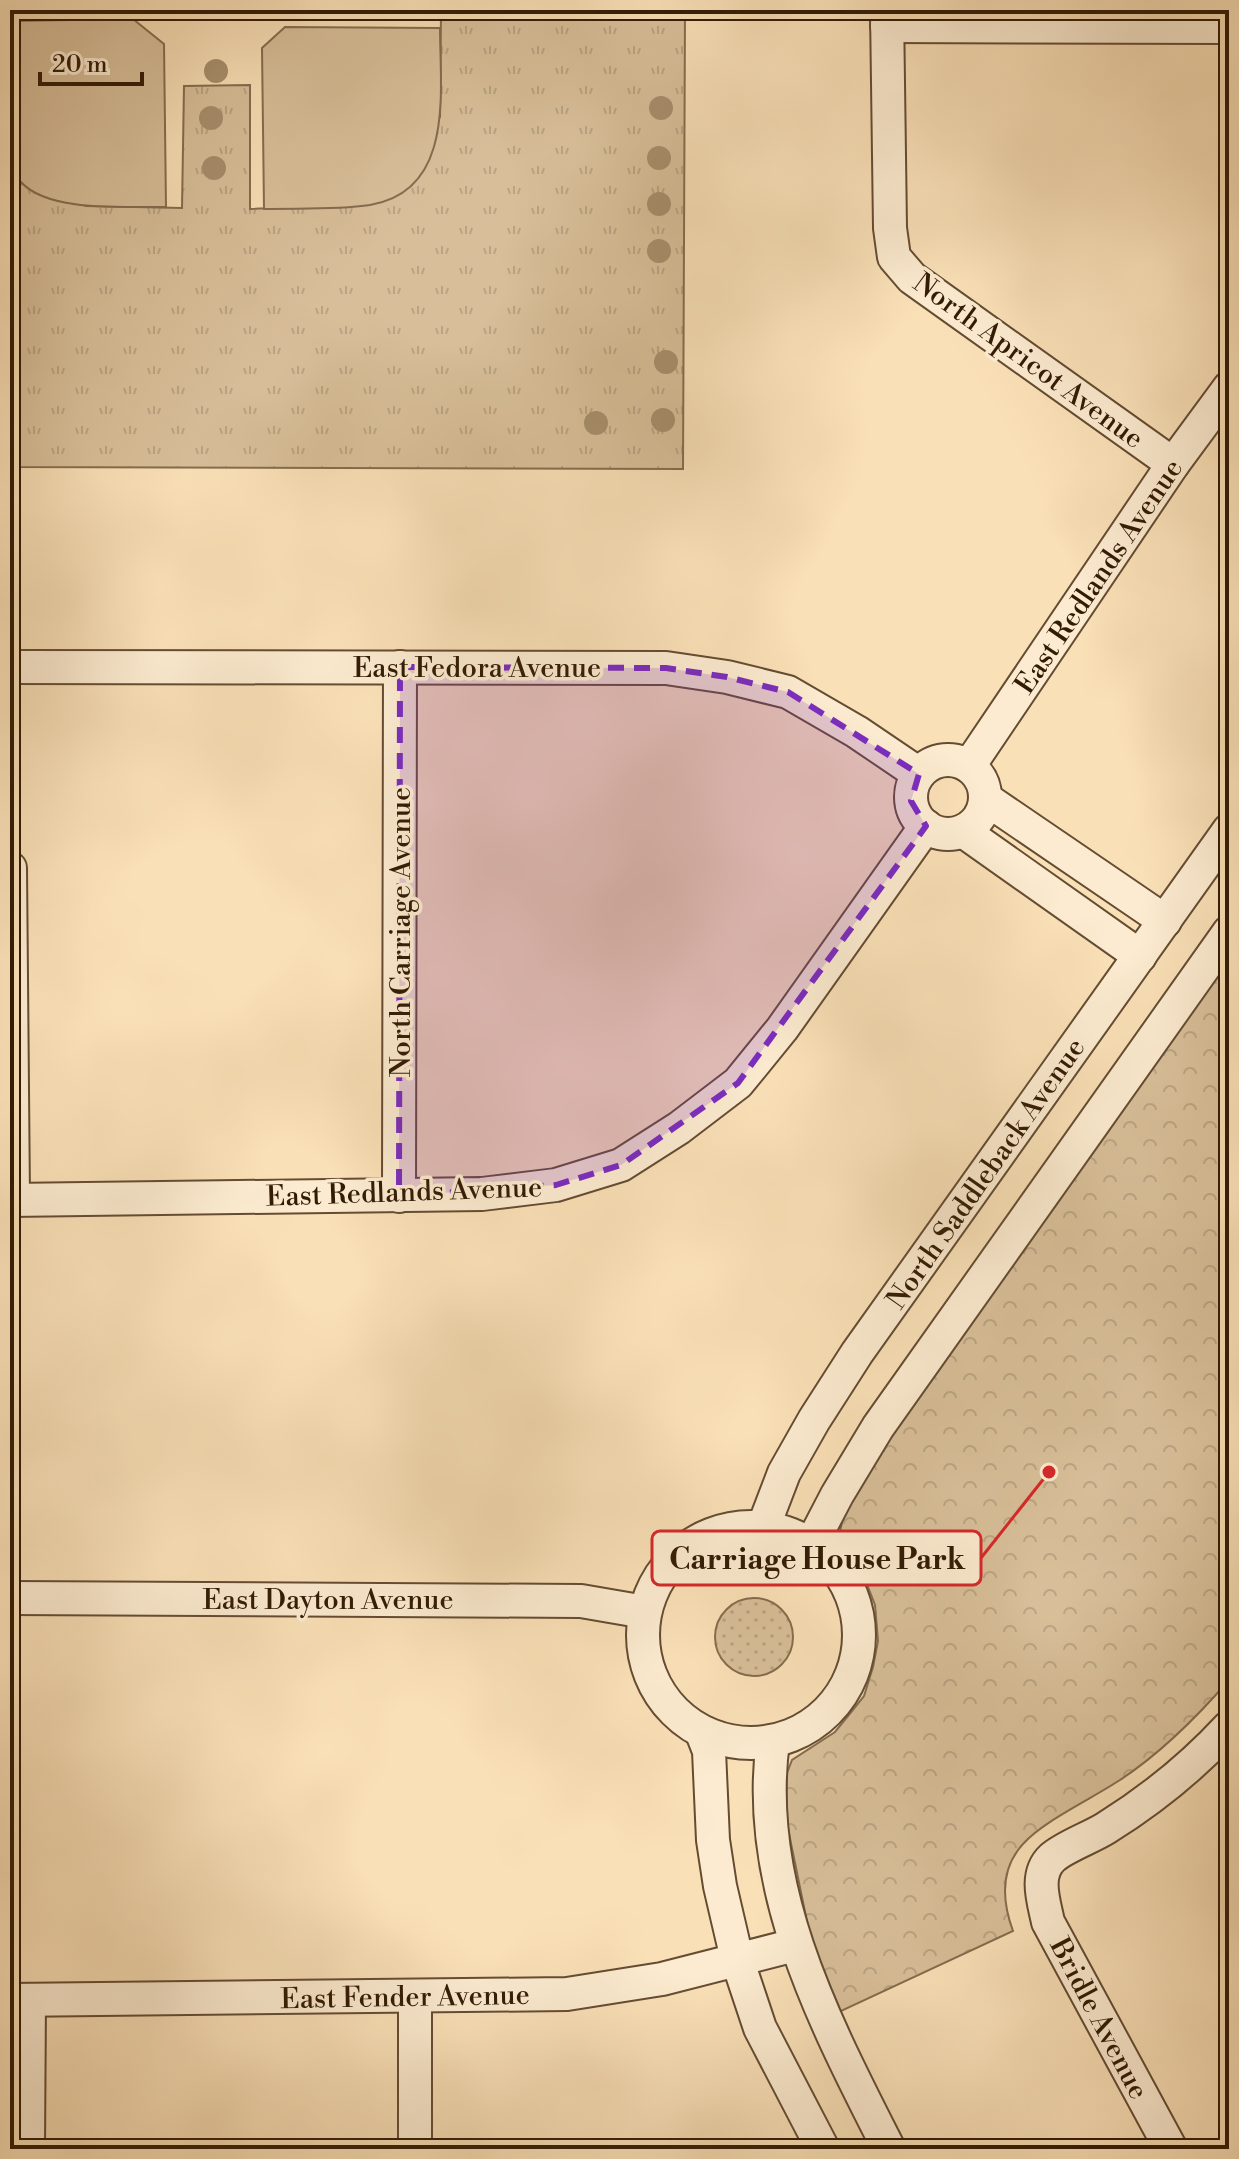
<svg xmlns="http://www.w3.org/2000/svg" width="1239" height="2159" font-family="'Libre Bodoni',serif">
<defs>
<pattern id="grass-tufts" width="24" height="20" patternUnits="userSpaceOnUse" patternTransform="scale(2)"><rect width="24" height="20" fill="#d8bf99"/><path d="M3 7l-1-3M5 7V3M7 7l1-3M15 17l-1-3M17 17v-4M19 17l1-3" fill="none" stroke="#baa482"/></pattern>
<pattern id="park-crowns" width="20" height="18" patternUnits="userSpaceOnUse" patternTransform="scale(2)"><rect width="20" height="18" fill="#d8bf99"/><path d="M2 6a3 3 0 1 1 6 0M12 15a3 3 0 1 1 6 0" fill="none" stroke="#baa482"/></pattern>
<pattern id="garden-dots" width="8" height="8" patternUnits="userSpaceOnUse" patternTransform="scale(2)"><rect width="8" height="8" fill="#d8bf99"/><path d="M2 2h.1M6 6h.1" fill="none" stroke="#baa482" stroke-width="1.8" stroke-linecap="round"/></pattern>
</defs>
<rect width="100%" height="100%" fill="#fae0b7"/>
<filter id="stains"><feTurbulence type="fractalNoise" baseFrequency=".0025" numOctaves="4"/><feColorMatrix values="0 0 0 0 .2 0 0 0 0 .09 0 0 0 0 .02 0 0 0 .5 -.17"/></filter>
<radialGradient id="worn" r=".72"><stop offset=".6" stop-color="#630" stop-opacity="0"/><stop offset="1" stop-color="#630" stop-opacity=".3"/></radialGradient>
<!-- grass -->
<polygon fill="url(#grass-tufts)" stroke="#856d4f" stroke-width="2" points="441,10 685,10 683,469 10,467 10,167 22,184 86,206 182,208 184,86 250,85 250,209 372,204 440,117"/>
<!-- park -->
<path fill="url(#park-crowns)" stroke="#856d4f" stroke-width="2" d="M1229,960v720c-32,37 -68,73 -109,100 -27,18 -77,41 -97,64 -23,25 -21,57 -10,87l-174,81 -27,-66 -26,-127 1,-46 5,-13 43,-28 17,-21 12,-15 9,-29 5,-26 -3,-36 -9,-23 -20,-31 -6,-19 4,-20 37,-62z"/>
<!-- garden -->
<circle fill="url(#garden-dots)" stroke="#856d4f" stroke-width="2" cx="754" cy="1637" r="39"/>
<!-- pitch -->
<g fill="#d8bf99" stroke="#856d4f" stroke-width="2">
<path d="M133,19l31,25 2,163c-39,-1 -117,6 -145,-25 -5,-4 -8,-11 -11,-15v-146z"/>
<path d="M285,27l155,1c0,63 15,163 -70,177 -34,5 -71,3 -106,4l-2,-161z"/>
</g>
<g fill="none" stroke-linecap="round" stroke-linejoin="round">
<defs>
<g id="minor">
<polyline points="887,10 890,228 894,257 912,278 1173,464"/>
<polyline points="887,26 1229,27"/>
<polyline points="10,667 666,668 727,677 788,692 857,732 919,774"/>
<circle cx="948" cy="797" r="37"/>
<polyline points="969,766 1173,464 1229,388"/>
<polyline points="986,799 1165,921"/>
<polyline points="963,831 1140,956"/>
<polyline points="10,868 13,1199"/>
<polyline points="399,1196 400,667"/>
<polyline points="10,1200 482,1194 556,1185 621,1165 679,1128 738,1083 782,1029 926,826"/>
<circle cx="751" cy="1635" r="108"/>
<polyline points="763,1528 784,1473 814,1420 857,1353 1229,830"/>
<polyline points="811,1545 837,1495 878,1427 1229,932"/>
<polyline points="10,1598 581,1601 645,1612"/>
<polyline points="702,1733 709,1751 713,1840 720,1886 737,1959 760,2028 823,2149"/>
<path d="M773,1741c-20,146 52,282 116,408"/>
<polyline points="415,1996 415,2149"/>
<polyline points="10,2000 567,1994 662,1979 795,1945"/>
<polyline points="28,2149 29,2000"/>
<path d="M1171,2149l-123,-227c-4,-20 -14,-47 4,-64 12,-11 38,-20 54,-30 45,-28 86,-61 123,-101"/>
</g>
</defs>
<!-- minor casing -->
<use href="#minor" stroke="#644c32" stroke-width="36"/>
<!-- minor -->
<use href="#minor" stroke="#fcebd0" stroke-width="32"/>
</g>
<!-- trees -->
<g fill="#a88f6d">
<circle cx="216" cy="71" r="12"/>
<circle cx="661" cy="108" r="12"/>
<circle cx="211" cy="118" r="12"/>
<circle cx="659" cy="158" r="12"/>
<circle cx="214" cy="168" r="12"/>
<circle cx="659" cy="204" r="12"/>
<circle cx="659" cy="251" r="12"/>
<circle cx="666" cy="362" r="12"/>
<circle cx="663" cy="420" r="12"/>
<circle cx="596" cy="423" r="12"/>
</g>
<!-- marked area -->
<path fill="#7b2cbf" fill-opacity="0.2" stroke="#7b2cbf" stroke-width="6" stroke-dasharray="16 10" stroke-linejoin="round" d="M400,667l266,1 61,9 61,15 131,82 -8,27 15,25 -188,257 -117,82 -65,20 -157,11z"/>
<g text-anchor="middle" stroke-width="7" stroke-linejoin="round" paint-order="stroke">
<!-- street labels -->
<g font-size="28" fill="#321b05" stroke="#fcebd0">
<text transform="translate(1029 360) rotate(36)" y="10">North Apricot Avenue</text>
<text transform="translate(1098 576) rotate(-56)" y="10">East Redlands Avenue</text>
<text x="477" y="677">East Fedora Avenue</text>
<text transform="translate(400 932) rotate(-90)" y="10">North Carriage Avenue</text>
<text transform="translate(985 1173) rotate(-55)" y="10">North Saddleback Avenue</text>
<text transform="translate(404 1191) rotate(-2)" y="10">East Redlands Avenue</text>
<text x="328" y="1609">East Dayton Avenue</text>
<text transform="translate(405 1996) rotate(-1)" y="10">East Fender Avenue</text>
<text transform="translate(1100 2018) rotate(62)" y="10">Bridle Avenue</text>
</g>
</g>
<!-- callouts -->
<path fill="none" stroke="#d62828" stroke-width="3" d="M1049 1472L981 1558"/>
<circle fill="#d62828" stroke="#fcebd0" stroke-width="3" cx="1049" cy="1472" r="8"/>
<rect fill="#fcebd0" stroke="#d62828" stroke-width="3" x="652" y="1531" width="329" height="54" rx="8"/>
<g font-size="30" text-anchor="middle" font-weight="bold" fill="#321b05">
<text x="817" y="1569">Carriage House Park</text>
</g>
<!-- margin -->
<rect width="1239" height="2159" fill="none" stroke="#fae0b7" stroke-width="40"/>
<rect x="12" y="12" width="1215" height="2135" fill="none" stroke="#321b05" stroke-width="4"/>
<rect x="20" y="20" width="1199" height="2119" fill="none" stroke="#321b05" stroke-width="2"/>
<!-- scale -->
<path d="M40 72v12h102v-12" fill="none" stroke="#321b05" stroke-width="4"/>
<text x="52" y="72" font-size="24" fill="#321b05" stroke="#fcebd0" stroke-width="6" paint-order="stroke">20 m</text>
<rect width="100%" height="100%" filter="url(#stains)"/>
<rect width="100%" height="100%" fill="url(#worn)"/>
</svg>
